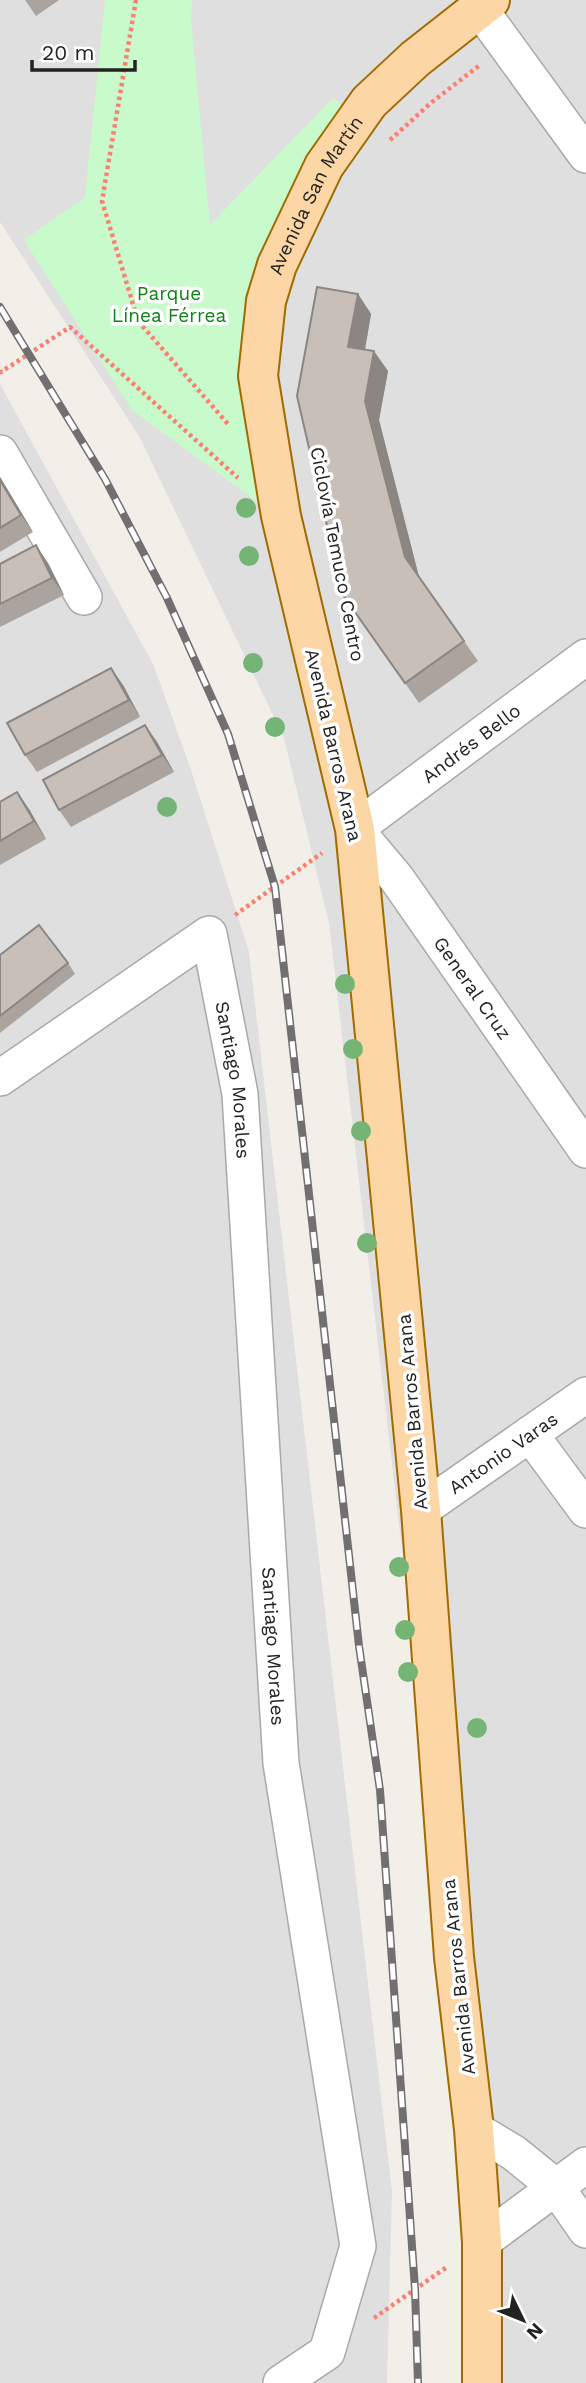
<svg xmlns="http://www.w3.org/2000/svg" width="586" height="2383" font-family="'Work Sans',sans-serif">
<rect width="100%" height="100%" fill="#f2efe9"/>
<!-- residential -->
<g fill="#e0dfdf">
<polygon points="0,0 586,0 586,2383 477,2383 475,2177 329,923 284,738 139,436 0,222"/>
<polygon points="0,384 154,666 191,770 249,952 392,2192 387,2383 0,2383"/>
</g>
<!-- park -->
<polygon fill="#c8facc" points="105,0 192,0 191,20 210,225 333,98 354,115 264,285 279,518 132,410 24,240 85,197"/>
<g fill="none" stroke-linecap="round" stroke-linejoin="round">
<defs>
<g id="minor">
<polyline points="479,8 586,155"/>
<polyline points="0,453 84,597"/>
<path id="s1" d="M586,657l-231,172 42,50 189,271"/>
<path id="s2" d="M0,1078l209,-144 31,160 41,669 77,483 -31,106 -46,31"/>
<polyline points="530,1434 586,1510"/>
<path id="s3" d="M421,1510l165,-115"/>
<polyline points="474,2129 514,2153 556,2187 586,2230"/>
<polyline points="482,2242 586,2165"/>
</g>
<g id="major">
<path id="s4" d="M482,2383v-141l-8,-113 -20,-172 -33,-447 -66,-681 -74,-313 -23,-140 8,-75 11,-36 47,-99 45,-64 46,-43 75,-59"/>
</g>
</defs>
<!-- minor casing -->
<use href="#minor" stroke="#a9a9a9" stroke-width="38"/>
<!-- major casing -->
<use href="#major" stroke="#a06b00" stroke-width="42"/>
<!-- path -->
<g stroke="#fa8072" stroke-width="4.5" stroke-dasharray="3.5 3.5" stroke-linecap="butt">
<polyline points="136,0 102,201 138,321 228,424"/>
<polyline points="390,140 432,102 480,65"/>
<polyline points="0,370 1,372 70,327 238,478"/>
<polyline points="235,915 322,853"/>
<polyline points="374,2318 447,2267"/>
</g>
<!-- minor -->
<use href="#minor" stroke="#fff" stroke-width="35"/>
<!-- major -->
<use href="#major" stroke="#fcd6a4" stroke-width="38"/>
<defs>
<polyline id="rail" points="0,307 105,479 167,598 228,734 275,887 359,1646 380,1790 415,2289 418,2383"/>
</defs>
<!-- rail casing -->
<use href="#rail" stroke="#707070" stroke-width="8"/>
<!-- rail -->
<use href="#rail" stroke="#fff" stroke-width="5" stroke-dasharray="16" stroke-linecap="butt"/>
</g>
<!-- trees -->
<g fill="#74b475">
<circle cx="246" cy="508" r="10"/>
<circle cx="249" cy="556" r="10"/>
<circle cx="253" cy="663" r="10"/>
<circle cx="275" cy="727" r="10"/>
<circle cx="167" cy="807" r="10"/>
<circle cx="345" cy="984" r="10"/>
<circle cx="353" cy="1049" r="10"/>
<circle cx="361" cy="1131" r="10"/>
<circle cx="367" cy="1243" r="10"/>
<circle cx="399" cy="1567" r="10"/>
<circle cx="405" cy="1630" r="10"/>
<circle cx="408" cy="1672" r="10"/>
<circle cx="477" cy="1728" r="10"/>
</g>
<!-- wall -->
<g fill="#aba49e">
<polygon points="25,0 59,0 36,16"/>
<polygon points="358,294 371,314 365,350 388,371 379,420 419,577 478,661 419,703 343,595"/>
<polygon points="0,477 33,532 0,552"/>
<polygon points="48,563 64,595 0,627 0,564"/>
<polygon points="111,668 123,685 140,717 37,772 25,755"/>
<polygon points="145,725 157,742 174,772 71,827 59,810"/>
<polygon points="0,802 29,809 46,839 0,865"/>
<polygon points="0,955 68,963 75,974 0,1033"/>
</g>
<!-- shaded-wall -->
<g fill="#8b8681">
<polygon points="358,294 371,314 362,366 348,347"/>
<polygon points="374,351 388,371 379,420 419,577 405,557 365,401"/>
<polygon points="0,477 33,532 21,515 0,480"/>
<polygon points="36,545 48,563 64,595 52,578"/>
<polygon points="111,668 123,685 140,717 129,700"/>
<polygon points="145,725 157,742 174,772 162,755"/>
<polygon points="17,792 29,809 46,839 34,821"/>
</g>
<!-- building -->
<g fill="#c7bfb8" stroke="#8b8681" stroke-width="2">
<polygon points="317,287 358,294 348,347 374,351 365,401 405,557 464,641 405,683 343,595 297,396"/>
<polygon points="0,480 21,515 0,528"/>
<polygon points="36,545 52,578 0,604 0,564"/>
<polygon points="111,668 129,700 25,755 7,723"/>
<polygon points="145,725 162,755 59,810 43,780"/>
<polygon points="17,792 34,821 0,841 0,802"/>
<polygon points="39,925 68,963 0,1016 0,955"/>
</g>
<g text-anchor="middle" stroke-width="7" stroke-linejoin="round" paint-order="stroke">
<!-- street labels -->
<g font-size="19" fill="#222" stroke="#fff">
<text dy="7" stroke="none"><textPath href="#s4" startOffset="2216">Avenida San Martín</textPath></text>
<text transform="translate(338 554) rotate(79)" y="7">Ciclovía Temuco Centro</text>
<text transform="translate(471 743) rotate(-37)" y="7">Andrés Bello</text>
<text transform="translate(334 745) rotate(77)" y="7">Avenida Barros Arana</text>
<text dy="7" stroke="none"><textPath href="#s1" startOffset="486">General Cruz</textPath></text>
<text dy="7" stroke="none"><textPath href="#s2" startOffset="402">Santiago Morales</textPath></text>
<text transform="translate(412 1412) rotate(-95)" y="7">Avenida Barros Arana</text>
<text dy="7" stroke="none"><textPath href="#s3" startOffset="100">Antonio Varas</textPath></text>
<text dy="7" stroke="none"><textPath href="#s2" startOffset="970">Santiago Morales</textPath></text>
<text transform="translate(458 1977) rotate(-96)" y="7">Avenida Barros Arana</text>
</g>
<!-- park labels -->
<g font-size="19" fill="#0c8416" stroke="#fff">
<text x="169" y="300">Parque<tspan x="169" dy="22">Línea Férrea</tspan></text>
</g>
</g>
<!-- north arrow -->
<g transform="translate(523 2320) rotate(133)" stroke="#ffffff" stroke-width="5" paint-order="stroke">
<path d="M0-5L12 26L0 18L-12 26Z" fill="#222222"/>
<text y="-10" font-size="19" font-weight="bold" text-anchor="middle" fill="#222222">N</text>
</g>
<!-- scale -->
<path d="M32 60v10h103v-10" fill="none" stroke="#222222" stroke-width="3.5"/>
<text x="42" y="60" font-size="21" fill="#222222" stroke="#ffffff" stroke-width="5" paint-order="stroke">20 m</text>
</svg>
